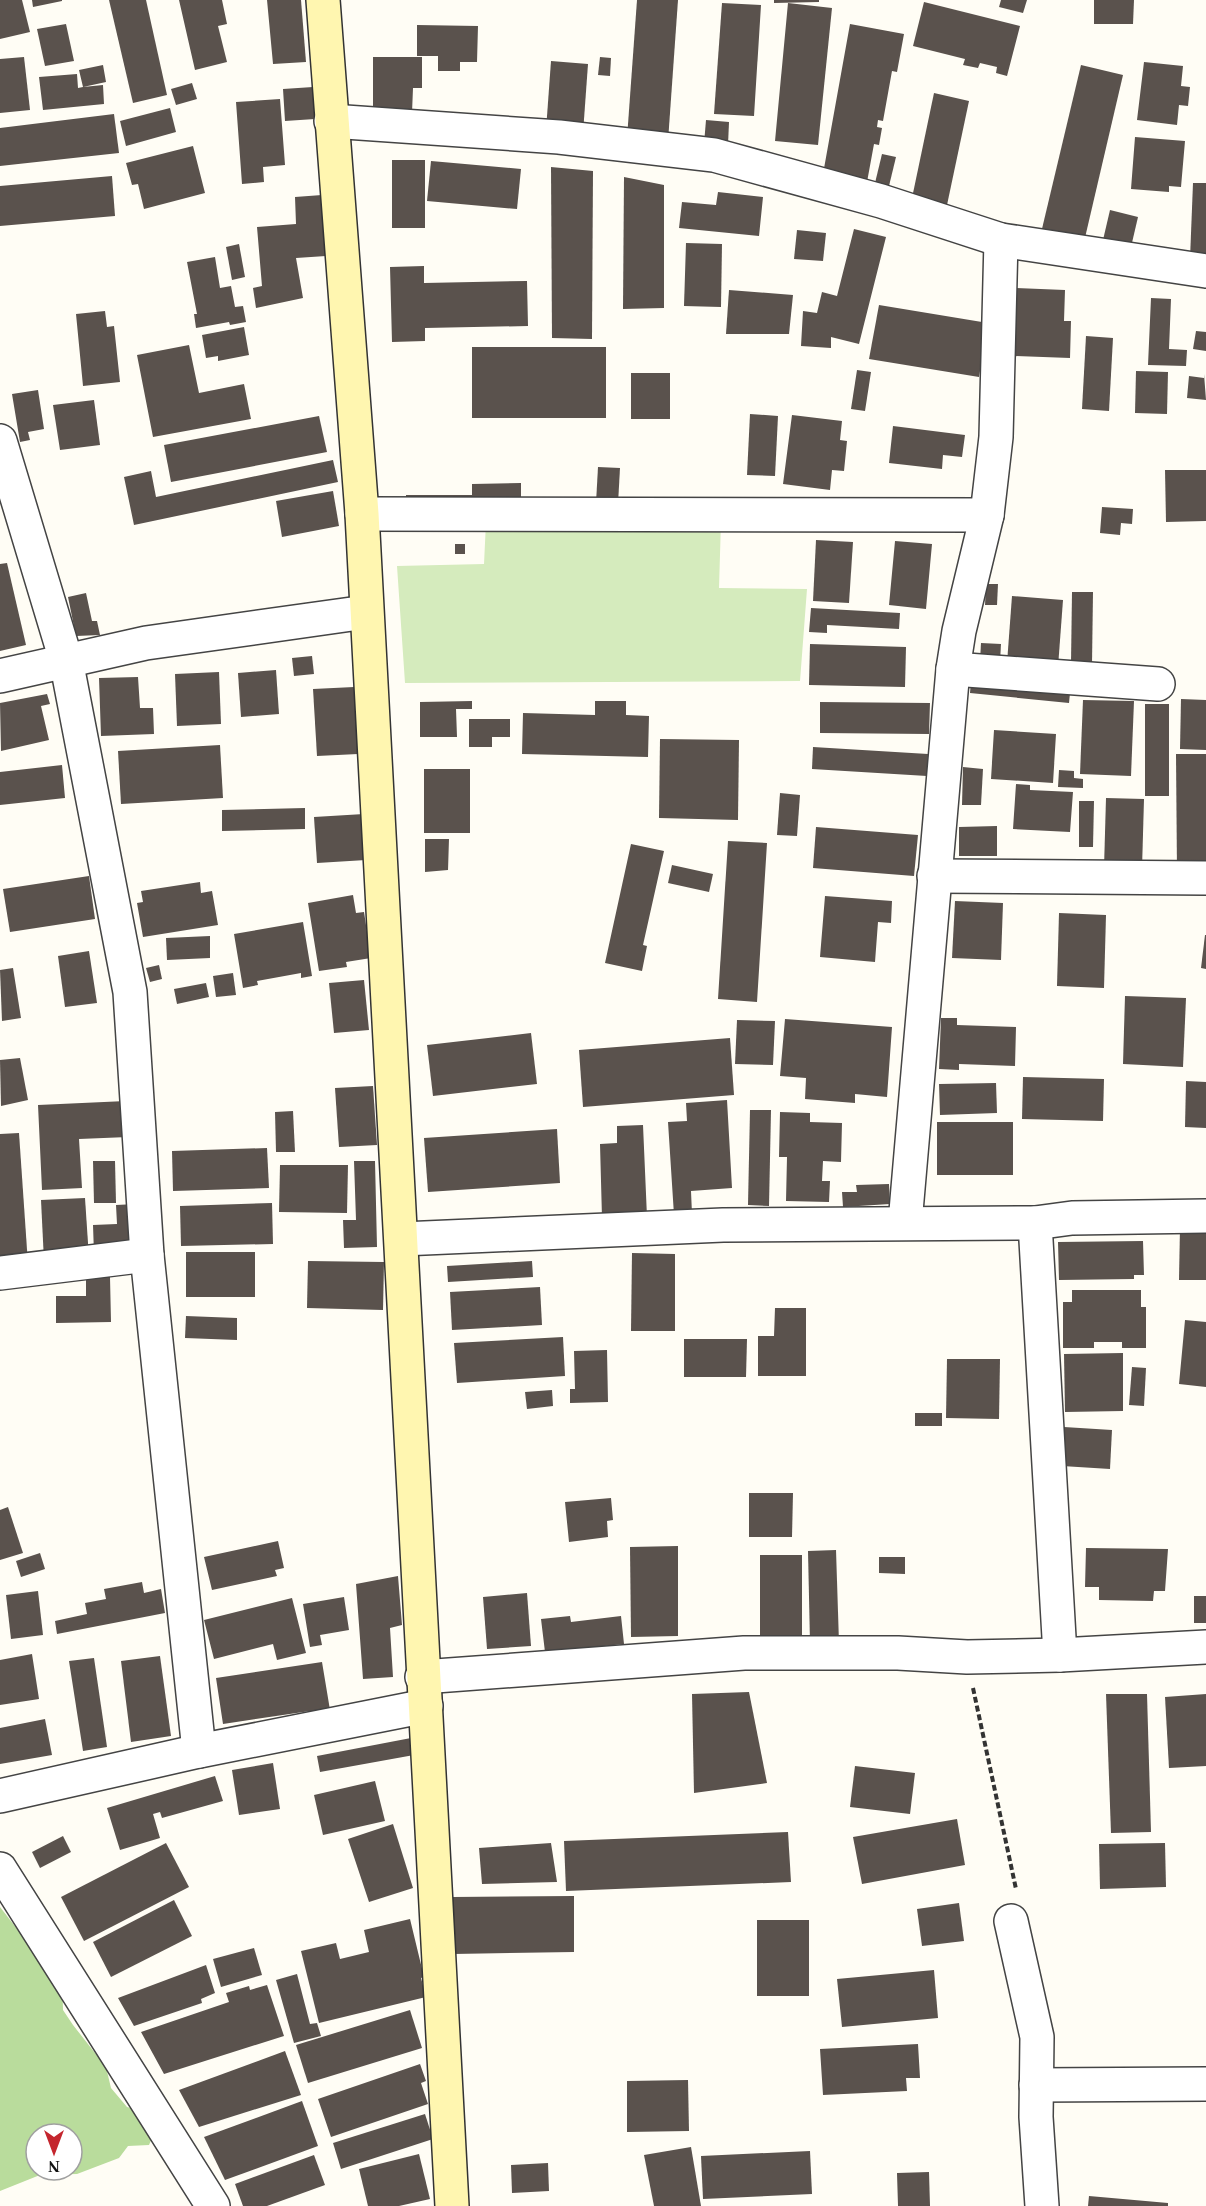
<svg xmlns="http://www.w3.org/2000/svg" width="1206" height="2206" font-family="'Times New Roman',serif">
<rect width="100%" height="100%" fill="#fffdf5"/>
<!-- green -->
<polygon fill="#d5ebbd" points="721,521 719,588 807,589 800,681 405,683 397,566 484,564 486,522"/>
<!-- forest -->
<path fill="#b9dc9c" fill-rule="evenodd" d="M0,1907l35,45 27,20 1,38 10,15 33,42 5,21 16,19 22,6 8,13 -8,19 -21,1 -9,12 -42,16 -37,1 -40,16zM36,2134h36v36h-36z"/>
<!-- building -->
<g fill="#5a524d">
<polygon points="0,0 22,0 30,32 0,39"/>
<polygon points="32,0 62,0 62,1 33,7"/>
<polygon points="109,0 146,0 167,95 133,103"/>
<polygon points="179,0 222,0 227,24 218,26 227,62 195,70"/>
<polygon points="267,0 301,0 306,62 273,64"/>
<polygon points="637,0 678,0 668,141 627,138"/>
<polygon points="774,0 819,0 819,2 774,3"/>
<polygon points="1001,0 1027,0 1023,13 999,7"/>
<polygon points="1094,0 1134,0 1133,24 1094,24"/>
<polygon points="924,2 1020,26 1007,76 996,73 997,67 980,63 978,68 963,65 965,59 913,46"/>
<polygon points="722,3 761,5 754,116 714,114"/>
<polygon points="788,3 832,8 818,145 775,141"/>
<polygon points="66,24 74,61 45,66 37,29"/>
<polygon points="850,24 904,34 897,72 892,71 883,121 878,120 877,127 882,128 879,145 874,144 867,182 823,174"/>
<polygon points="417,25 478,26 477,62 460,62 460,71 438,71 438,56 417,56"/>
<polygon points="24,57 30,110 0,113 0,59"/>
<polygon points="373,57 422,57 422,88 413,88 412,113 373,113"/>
<polygon points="600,57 611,58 610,76 598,75"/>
<polygon points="551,61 588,64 583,133 546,130"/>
<polygon points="1144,62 1183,66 1181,86 1190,87 1188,106 1179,105 1177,125 1137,120"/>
<polygon points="103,65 106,82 83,87 103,85 104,104 43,110 39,77 77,74 78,88 83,87 79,70"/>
<polygon points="1081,65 1123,75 1084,242 1041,233"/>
<polygon points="192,83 197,99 176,105 171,89"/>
<polygon points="313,87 315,119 285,121 283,89"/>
<polygon points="934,93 969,101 947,205 912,198"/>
<polygon points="280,99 285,165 263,167 264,182 242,184 236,102"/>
<polygon points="170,108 176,132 126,146 120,121"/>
<polygon points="114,114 119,153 0,166 0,128"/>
<polygon points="706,120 729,122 728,145 704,144"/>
<polygon points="1135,137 1185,141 1181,187 1169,186 1169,192 1131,189"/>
<polygon points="193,146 205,193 144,209 138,184 132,185 126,163"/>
<polygon points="882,154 896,157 889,186 875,183"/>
<rect x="392" y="160" width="33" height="68"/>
<polygon points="431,161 521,169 517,209 427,201"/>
<polygon points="551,167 593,171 592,339 552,338"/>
<polygon points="112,176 115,216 0,226 0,186"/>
<polygon points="624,177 664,185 664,308 623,309"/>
<polygon points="1193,183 1206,183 1206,259 1190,259"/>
<polygon points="718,192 763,197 759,236 679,228 682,202 716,205"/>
<polygon points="322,195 326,256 296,258 303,298 256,308 253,288 262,286 257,227 296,224 295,197"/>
<polygon points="1110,210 1138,217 1131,247 1103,240"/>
<polygon points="854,229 886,237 859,344 831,337 831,348 801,346 803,311 817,313 822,292 837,296"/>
<polygon points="797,230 826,233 823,261 794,259"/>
<polygon points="686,243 722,244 721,307 684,306"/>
<polygon points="239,244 245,277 232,280 226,247"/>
<polygon points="215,257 220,288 231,286 235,307 243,306 246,322 230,325 229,322 196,328 194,314 197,314 187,262"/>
<polygon points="424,266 424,283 527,281 528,326 425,328 425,341 392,342 390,267"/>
<polygon points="1015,288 1065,290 1064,321 1071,321 1070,358 1013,356"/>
<polygon points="729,290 793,295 789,334 726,334"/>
<polygon points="1151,298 1171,299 1169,349 1187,350 1186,366 1148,365"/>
<polygon points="879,305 988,323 979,377 869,359"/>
<polygon points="105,311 107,327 114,326 120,382 83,386 76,314"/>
<polygon points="244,327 249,355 218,361 218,356 206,358 202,335"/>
<polygon points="1196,331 1206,332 1206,351 1193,349"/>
<polygon points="1086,336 1113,338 1109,411 1082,409"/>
<polygon points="189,345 199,393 244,384 251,419 153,437 137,355"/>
<rect x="472" y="347" width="134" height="71"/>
<polygon points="857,370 871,372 865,411 851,409"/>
<polygon points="1136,371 1168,372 1167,414 1135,413"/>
<rect x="631" y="373" width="39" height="46"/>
<polygon points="1204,374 1206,400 1187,398 1189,376 1204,378"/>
<polygon points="38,390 44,429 28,432 30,440 20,442 12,394"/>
<polygon points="94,400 100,445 60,450 53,405"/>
<polygon points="750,414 778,416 775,476 747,475"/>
<polygon points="792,415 842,421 840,440 847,441 844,471 832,470 830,490 783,484"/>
<polygon points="319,416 327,452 171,482 164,445"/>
<polygon points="893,426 965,435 962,457 943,455 942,469 889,463"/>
<polygon points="333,460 338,482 134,525 124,477 151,471 156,497"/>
<polygon points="598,467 620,468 618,504 596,503"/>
<polygon points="1165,470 1206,470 1206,521 1166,522"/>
<polygon points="521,483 521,507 406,508 406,495 472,495 472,484"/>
<polygon points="333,491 339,526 282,537 276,501"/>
<polygon points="1102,507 1133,509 1132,524 1121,523 1120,535 1100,533"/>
<polygon points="816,540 853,542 849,603 813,601"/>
<polygon points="895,541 932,544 926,609 889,605"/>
<rect x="455" y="544" width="10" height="10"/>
<polygon points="7,563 26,645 0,651 0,564"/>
<polygon points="986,584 998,584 997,605 985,605"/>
<polygon points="1072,592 1093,592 1092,664 1071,663"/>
<polygon points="86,593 92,621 97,621 100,635 76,636 68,597"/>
<polygon points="1012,596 1063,600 1058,667 1007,663"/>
<polygon points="811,608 900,613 899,629 827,625 827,633 809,632"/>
<polygon points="981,643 1001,644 1000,662 980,661"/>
<polygon points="810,644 906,647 905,687 809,685"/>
<polygon points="312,656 314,674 294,676 292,658"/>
<polygon points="276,670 279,714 241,717 238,673"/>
<polygon points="219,672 221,724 177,726 175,674"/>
<polygon points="138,677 140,708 153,708 154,734 101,736 99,678"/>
<polygon points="971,682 1070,693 1069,703 970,693"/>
<polygon points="354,687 358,754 317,756 313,689"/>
<polygon points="47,694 50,704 41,706 49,740 1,751 0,703"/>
<polygon points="1181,699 1206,700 1206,750 1180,749"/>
<polygon points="1083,700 1134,701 1131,776 1080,774"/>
<polygon points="472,701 472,709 456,709 457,737 420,737 420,702"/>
<polygon points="595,701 626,701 626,715 649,716 648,757 522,754 523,713 595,715"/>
<polygon points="820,702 930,703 929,734 820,733"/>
<rect x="1145" y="704" width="24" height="92"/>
<polygon points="469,719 510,719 510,737 492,737 492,747 469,747"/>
<polygon points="994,730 1056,734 1053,783 991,779"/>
<polygon points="660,739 739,740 738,820 659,818"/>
<polygon points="220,745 223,798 121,804 118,751"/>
<polygon points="813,747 928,754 927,776 812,769"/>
<polygon points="1176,754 1206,754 1206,872 1177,872"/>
<polygon points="62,765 65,798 0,805 0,772"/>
<polygon points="963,767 983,769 981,805 962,805"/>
<rect x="424" y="769" width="46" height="64"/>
<polygon points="1059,770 1074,771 1074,778 1083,779 1083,788 1058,787"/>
<polygon points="1016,784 1030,785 1030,790 1073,792 1070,832 1013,829"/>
<polygon points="780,793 800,795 797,836 777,835"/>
<polygon points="1106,798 1144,799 1142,869 1104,868"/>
<polygon points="1079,801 1094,801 1093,847 1079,847"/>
<polygon points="305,808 305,829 222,831 222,810"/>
<polygon points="364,814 366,860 317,863 314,817"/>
<polygon points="997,826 997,856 959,856 959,827"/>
<polygon points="816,827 918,835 914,876 813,868"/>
<polygon points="425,839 449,839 448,870 425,872"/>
<polygon points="728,841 767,843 757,1002 718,999"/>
<polygon points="631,844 664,851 643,945 647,946 642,971 605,963"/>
<polygon points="672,865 713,874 709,892 668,883"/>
<polygon points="89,876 95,919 10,932 3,889"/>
<polygon points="200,882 201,893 212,891 218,925 143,937 137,903 143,902 141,891"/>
<polygon points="353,895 356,913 364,912 371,958 346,962 347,967 319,971 308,903"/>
<polygon points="825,896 892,901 891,923 878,922 875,962 820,957"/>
<polygon points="955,901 1003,903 1001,960 952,958"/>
<polygon points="1059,913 1106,915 1104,988 1057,986"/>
<polygon points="303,922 312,976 301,978 301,973 257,981 258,985 243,988 234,934"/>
<polygon points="1205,935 1206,935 1206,969 1201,968"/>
<polygon points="210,936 210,958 167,960 166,938"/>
<polygon points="89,951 97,1003 65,1007 58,956"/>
<polygon points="159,965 162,979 150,982 146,968"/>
<polygon points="13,968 21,1018 2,1021 0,970"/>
<polygon points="233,973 236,995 216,997 213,976"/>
<polygon points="364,980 369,1030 334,1033 329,983"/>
<polygon points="206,983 209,997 177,1004 174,989"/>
<polygon points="1125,996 1186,998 1183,1067 1123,1064"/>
<polygon points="941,1018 957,1018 957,1025 1016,1027 1015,1066 959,1064 959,1070 939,1069"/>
<polygon points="785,1019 892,1027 887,1097 855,1094 855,1103 805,1099 806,1078 780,1076"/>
<polygon points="737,1020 775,1021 773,1065 735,1064"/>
<polygon points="531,1033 537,1084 433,1096 427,1045"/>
<polygon points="730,1038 734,1095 583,1107 579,1050"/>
<polygon points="20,1058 28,1100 1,1106 0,1060"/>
<polygon points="1023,1077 1104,1079 1103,1121 1022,1119"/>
<polygon points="1186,1081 1206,1082 1206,1128 1185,1127"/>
<polygon points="996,1083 997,1113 940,1115 939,1084"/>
<polygon points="373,1086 377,1145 339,1147 335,1088"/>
<polygon points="727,1100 732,1188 691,1191 692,1214 674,1215 668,1122 687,1121 686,1103"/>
<polygon points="126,1101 128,1137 79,1139 82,1188 42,1190 38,1105"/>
<polygon points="750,1110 771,1110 769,1206 748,1205"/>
<polygon points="293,1111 295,1152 276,1152 275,1112"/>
<polygon points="780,1112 810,1113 810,1122 842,1123 841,1162 823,1161 822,1181 830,1181 829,1202 786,1201 787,1157 779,1157"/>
<rect x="937" y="1122" width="76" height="53"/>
<polygon points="643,1125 647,1217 602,1218 600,1144 617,1143 617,1126"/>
<polygon points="557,1129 560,1183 428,1192 424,1138"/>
<polygon points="19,1133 28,1264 0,1266 0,1134"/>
<polygon points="267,1148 269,1188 173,1191 172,1151"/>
<polygon points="93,1161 115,1161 116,1203 94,1203"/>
<polygon points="354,1161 375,1161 377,1247 344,1248 343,1220 356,1220"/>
<polygon points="280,1165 348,1165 347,1213 279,1212"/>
<polygon points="889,1184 890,1204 843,1207 842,1192 857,1192 856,1185"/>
<polygon points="85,1198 89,1258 44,1261 41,1200"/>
<polygon points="272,1203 273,1244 181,1246 180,1206"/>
<polygon points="136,1204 138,1253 94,1254 93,1225 117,1224 116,1205"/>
<polygon points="1180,1227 1206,1228 1206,1280 1179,1280"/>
<polygon points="1143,1241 1144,1275 1134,1275 1134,1279 1059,1280 1058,1242"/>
<rect x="186" y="1252" width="69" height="45"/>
<polygon points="632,1253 675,1254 675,1331 631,1331"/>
<polygon points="308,1261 384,1262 383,1310 307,1308"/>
<polygon points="532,1261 533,1277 448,1282 447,1266"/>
<polygon points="86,1277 110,1277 111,1322 56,1323 56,1296 86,1296"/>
<polygon points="540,1287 542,1325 452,1330 450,1292"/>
<polygon points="1072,1290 1141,1290 1141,1307 1146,1307 1146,1348 1122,1348 1122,1342 1094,1342 1094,1348 1063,1348 1063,1302 1072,1302"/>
<polygon points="775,1308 806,1308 806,1376 758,1376 758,1336 774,1336"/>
<polygon points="186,1316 237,1318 237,1340 185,1338"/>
<polygon points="1185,1320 1206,1322 1206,1387 1179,1384"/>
<polygon points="563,1337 565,1376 457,1383 454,1343"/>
<polygon points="684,1339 747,1339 746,1377 684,1377"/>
<polygon points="607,1350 608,1402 570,1403 570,1389 575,1389 574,1351"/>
<polygon points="1123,1353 1123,1411 1065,1412 1064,1354"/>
<polygon points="947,1359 1000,1359 999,1419 946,1418"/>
<polygon points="1132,1367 1146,1368 1144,1406 1129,1405"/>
<polygon points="552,1390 553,1406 527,1409 525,1392"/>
<rect x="915" y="1413" width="27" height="13"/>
<polygon points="1064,1427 1112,1430 1110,1469 1062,1466"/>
<polygon points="749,1493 793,1493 792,1537 749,1537"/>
<polygon points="611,1498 613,1520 607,1521 608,1537 569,1542 565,1502"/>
<polygon points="8,1507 23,1553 0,1560 0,1510"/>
<polygon points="278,1541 284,1568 275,1570 277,1576 212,1590 204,1557"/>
<polygon points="678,1546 678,1636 631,1637 630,1547"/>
<polygon points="1086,1548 1168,1549 1165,1591 1154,1591 1153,1601 1099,1600 1099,1587 1085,1587"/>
<polygon points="836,1550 839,1643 810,1643 808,1551"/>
<polygon points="40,1553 45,1569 21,1577 16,1561"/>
<rect x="760" y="1555" width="42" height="89"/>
<polygon points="879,1557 905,1557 905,1574 879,1573"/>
<polygon points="398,1576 402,1625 390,1628 393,1677 363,1679 356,1584"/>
<polygon points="142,1582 144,1593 161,1589 165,1613 57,1634 55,1621 87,1614 85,1603 106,1599 104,1589"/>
<polygon points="38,1591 43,1635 11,1639 6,1595"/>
<polygon points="527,1593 531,1646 487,1649 483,1597"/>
<rect x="1194" y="1596" width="12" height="27"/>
<polygon points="344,1597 349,1630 320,1635 322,1645 310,1647 303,1604"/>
<polygon points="292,1598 306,1653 277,1660 273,1644 214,1659 204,1620"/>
<polygon points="570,1616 571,1622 621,1616 624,1644 545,1652 541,1619"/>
<polygon points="32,1654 39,1699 0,1705 0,1660"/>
<polygon points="160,1656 171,1736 131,1742 121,1661"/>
<polygon points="94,1658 107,1747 83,1751 69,1661"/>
<polygon points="322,1662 330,1710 310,1713 310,1711 223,1724 216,1678"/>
<polygon points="749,1692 767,1783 694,1793 692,1694"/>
<polygon points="1106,1694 1147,1694 1151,1832 1111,1833"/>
<polygon points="1206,1694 1206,1766 1169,1768 1165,1697"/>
<polygon points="45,1719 52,1755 0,1764 0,1728"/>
<polygon points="411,1738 414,1755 320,1772 317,1756"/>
<polygon points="273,1763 280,1809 239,1815 232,1770"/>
<polygon points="855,1766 915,1773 910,1814 850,1807"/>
<polygon points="215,1776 223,1801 162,1818 160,1812 153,1814 160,1838 120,1850 107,1808"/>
<polygon points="375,1781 385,1821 323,1835 314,1795"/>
<polygon points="957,1819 965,1865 862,1884 853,1837"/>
<polygon points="393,1824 413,1888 369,1902 348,1839"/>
<polygon points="788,1832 791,1882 566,1891 564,1841"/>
<polygon points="63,1836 71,1852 40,1868 32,1852"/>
<polygon points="166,1843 189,1887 84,1941 61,1897"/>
<polygon points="551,1843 557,1882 482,1884 479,1848"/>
<polygon points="1165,1843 1166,1887 1100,1889 1099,1844"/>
<polygon points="574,1896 574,1952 453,1954 453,1897"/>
<polygon points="174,1900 192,1936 111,1977 93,1942"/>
<polygon points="959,1903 964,1941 922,1946 917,1909"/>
<polygon points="410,1919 424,1977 421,1978 426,1997 319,2023 301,1951 336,1943 340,1959 369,1952 364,1930"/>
<rect x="757" y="1920" width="52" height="76"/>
<polygon points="254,1948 262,1975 221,1987 213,1959"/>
<polygon points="206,1965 215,1993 201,1999 202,2003 134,2026 118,1998"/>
<polygon points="934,1970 938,2018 842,2027 837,1979"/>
<polygon points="297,1974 310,2024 317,2023 321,2036 294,2043 276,1980"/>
<polygon points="267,1985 284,2036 164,2074 141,2032 229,2002 226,1993 249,1986 250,1990"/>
<polygon points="410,2010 422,2048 308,2083 296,2045"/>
<polygon points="918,2044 920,2078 906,2078 907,2091 823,2095 820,2049"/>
<polygon points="285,2051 301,2095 199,2127 179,2090"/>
<polygon points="420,2064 426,2081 421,2083 428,2104 331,2137 318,2099"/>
<polygon points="688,2080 689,2131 627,2132 627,2081"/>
<polygon points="302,2101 318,2146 225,2180 204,2137"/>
<polygon points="425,2114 433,2139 341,2169 333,2143"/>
<polygon points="691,2147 701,2206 654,2206 644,2155"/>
<polygon points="810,2151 812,2194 703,2199 701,2156"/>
<polygon points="419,2154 430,2199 399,2206 368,2206 359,2169"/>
<polygon points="314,2155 325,2185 267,2206 243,2206 235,2184"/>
<polygon points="548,2163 549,2191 512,2193 511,2165"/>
<polygon points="929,2172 930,2206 898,2206 897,2173"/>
<polygon points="1089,2196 1168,2203 1168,2206 1088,2206"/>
</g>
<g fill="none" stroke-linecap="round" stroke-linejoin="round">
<defs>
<g id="street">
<polyline points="331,121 559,137 714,155 881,201 1001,240 1206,271"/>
<polyline points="0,441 66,660 130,992 147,1255 199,1751"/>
<polyline points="362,514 987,515 996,437 1001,240"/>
<polyline points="953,669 1158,684"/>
<polyline points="0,676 146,643 366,612"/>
<polyline points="934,876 1206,878"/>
<polyline points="905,1223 953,669 959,631 987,515"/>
<polyline points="1035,1223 1060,1655"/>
<polyline points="402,1239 723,1225 1035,1223 1072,1218 1206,1216"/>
<polyline points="0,1273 147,1255"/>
<polyline points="422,1677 744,1653 898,1653 967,1657 1060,1655 1206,1647"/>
<polyline points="0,1796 199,1751 426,1706"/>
<polyline points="0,1869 213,2206"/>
<polyline points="1011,1921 1037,2037 1036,2117 1042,2206"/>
<polyline points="1036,2085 1206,2084"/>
</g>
<polyline id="secondary" points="323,0 362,514 452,2206"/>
</defs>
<!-- street casing -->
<use href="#street" stroke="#444" stroke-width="36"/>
<!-- secondary casing -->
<use href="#secondary" stroke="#333" stroke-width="36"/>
<!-- path -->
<polyline stroke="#333" stroke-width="4" stroke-dasharray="6 3" stroke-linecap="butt" points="973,1688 1016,1889"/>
<!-- street -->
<use href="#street" stroke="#fff" stroke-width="33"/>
<!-- secondary -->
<use href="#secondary" stroke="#fff6b0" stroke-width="33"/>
</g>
<!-- north arrow -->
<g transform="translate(54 2152) rotate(180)"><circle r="28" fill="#ffffff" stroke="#a0a0a0" stroke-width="1.5"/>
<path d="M0-4.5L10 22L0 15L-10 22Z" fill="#c4262e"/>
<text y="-9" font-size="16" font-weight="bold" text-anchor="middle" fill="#111111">N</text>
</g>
</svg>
